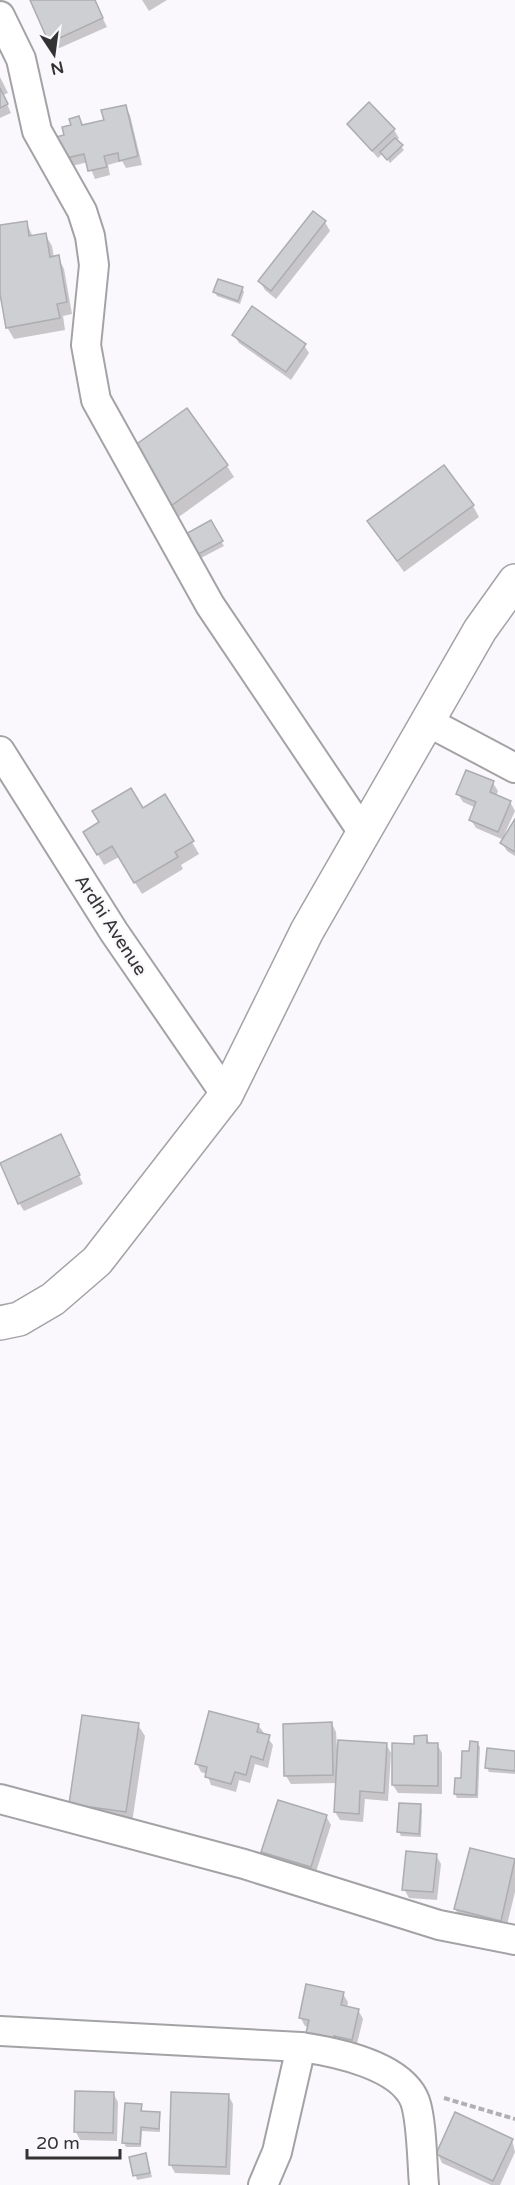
<svg xmlns="http://www.w3.org/2000/svg" width="515" height="2185" font-family="'Varela Round',sans-serif">
<rect width="100%" height="100%" fill="#faf8fc"/>
<!-- shadow -->
<g fill="#0003">
<polygon points="31,0 94,0 107,27 55,50"/>
<polygon points="142,0 167,0 149,11"/>
<polygon points="0,77 8,93 3,95 11,113 0,118"/>
<polygon points="125,106 130,115 142,165 126,168 122,161 108,165 110,175 95,179 88,162 68,167 66,136 79,118 84,126 106,121"/>
<polygon points="348,124 394,130 399,138 396,141 404,150 390,163 383,153 378,158"/>
<polygon points="313,213 325,222 330,231 276,299 265,290 260,281"/>
<polygon points="26,222 33,237 45,234 52,246 54,258 58,257 64,269 72,314 63,316 65,330 14,339 7,327 0,285 0,227"/>
<polygon points="242,288 244,292 240,304 217,296 215,292"/>
<polygon points="234,335 304,345 309,353 291,380 239,343"/>
<polygon points="136,463 227,466 234,477 176,519"/>
<polygon points="473,506 479,517 404,572 369,522"/>
<polygon points="210,522 224,546 197,560 184,536"/>
<polygon points="493,783 498,791 496,796 510,802 515,811 504,835 515,821 515,856 507,851 502,843 504,840 476,828 471,820 476,808 463,802 458,794"/>
<polygon points="165,796 199,854 181,865 183,869 142,894 119,857 104,865 85,832 142,810"/>
<polygon points="65,1145 83,1184 24,1211 19,1203"/>
<polygon points="332,1724 336,1732 337,1748 386,1744 391,1753 388,1801 365,1799 363,1822 340,1820 335,1812 337,1783 291,1784 286,1776"/>
<polygon points="138,1725 145,1736 132,1823 70,1803"/>
<polygon points="258,1725 273,1745 268,1768 255,1764 250,1783 239,1780 236,1792 211,1785 207,1774 201,1772 197,1764"/>
<polygon points="426,1737 430,1744 437,1744 442,1753 442,1794 398,1793 393,1785 415,1745"/>
<polygon points="477,1743 480,1747 478,1798 457,1798 455,1794 470,1752"/>
<polygon points="515,1753 515,1774 489,1772 487,1768"/>
<polygon points="420,1806 422,1810 421,1837 401,1836 399,1832"/>
<polygon points="326,1816 331,1825 315,1875 267,1860 263,1852"/>
<polygon points="471,1849 515,1860 515,1892 506,1929 460,1917 455,1909"/>
<polygon points="436,1855 441,1864 437,1900 409,1898 404,1889"/>
<polygon points="343,1994 348,2002 347,2008 358,2010 363,2019 356,2048 311,2045 309,2027 305,2026 300,2017"/>
<polygon points="113,2093 118,2102 117,2141 80,2140 76,2132"/>
<polygon points="228,2095 233,2104 230,2175 175,2173 170,2164"/>
<polygon points="141,2105 143,2112 159,2113 160,2132 142,2131 141,2147 126,2147 124,2143"/>
<polygon points="512,2140 515,2152 500,2185 491,2185 442,2163 438,2154"/>
<polygon points="146,2155 152,2177 137,2180 131,2158"/>
</g>
<!-- building -->
<g fill="#cecfd2" stroke="#acadb0" stroke-width="1.5">
<polygon points="30,0 95,0 103,18 49,43"/>
<polygon points="0,88 8,104 0,108"/>
<polygon points="369,102 395,129 372,151 347,124"/>
<polygon points="126,105 138,156 119,161 118,153 104,156 107,167 88,171 84,154 62,159 56,137 64,135 62,127 71,125 69,119 79,116 82,125 104,120 101,110"/>
<polygon points="395,138 403,145 387,160 380,152"/>
<polygon points="313,211 326,221 271,291 258,281"/>
<polygon points="27,221 29,236 46,233 50,257 59,255 67,302 57,304 60,318 6,328 0,294 0,225"/>
<polygon points="218,279 243,287 238,301 213,292"/>
<polygon points="252,306 306,344 286,372 232,335"/>
<polygon points="187,408 228,465 168,508 127,451"/>
<polygon points="444,465 474,505 397,561 367,521"/>
<polygon points="211,520 223,541 193,557 182,536"/>
<polygon points="466,770 494,781 490,792 511,801 498,832 469,820 476,802 456,794"/>
<polygon points="131,788 143,808 165,794 194,841 175,852 178,857 134,883 112,846 97,855 83,832 99,822 92,811"/>
<polygon points="515,819 515,852 500,843"/>
<polygon points="61,1134 80,1175 18,1204 0,1163"/>
<polygon points="209,1711 259,1724 257,1732 270,1735 263,1760 251,1756 246,1775 235,1772 231,1784 205,1777 207,1767 195,1764"/>
<polygon points="82,1715 139,1723 126,1812 69,1804"/>
<polygon points="332,1722 333,1775 284,1776 283,1724"/>
<polygon points="427,1735 427,1743 438,1743 438,1786 392,1785 392,1743 414,1744 414,1736"/>
<polygon points="338,1740 387,1743 384,1793 360,1791 359,1814 334,1812"/>
<polygon points="470,1741 478,1742 476,1795 454,1794 455,1778 461,1778 462,1751 469,1751"/>
<polygon points="487,1748 515,1751 515,1771 485,1768"/>
<polygon points="278,1800 327,1815 311,1867 261,1852"/>
<polygon points="399,1803 421,1804 419,1834 397,1832"/>
<polygon points="470,1848 515,1859 501,1921 454,1909"/>
<polygon points="406,1851 437,1854 433,1892 402,1890"/>
<polygon points="306,1984 344,1992 341,2005 359,2009 352,2040 334,2036 333,2043 305,2037 309,2020 299,2018"/>
<polygon points="75,2091 114,2092 113,2133 74,2132"/>
<polygon points="171,2092 229,2094 226,2167 169,2165"/>
<polygon points="125,2103 142,2104 141,2111 160,2112 159,2129 141,2127 140,2144 122,2143"/>
<polygon points="455,2112 513,2139 493,2181 436,2154"/>
<polygon points="146,2153 150,2173 133,2176 129,2157"/>
</g>
<g fill="none" stroke-linecap="round" stroke-linejoin="round">
<defs>
<g id="minor">
<polyline points="0,16 21,59 37,131 82,211 90,236 94,265 86,345 96,400 210,605 364,834"/>
<polyline points="428,722 515,768"/>
<polyline points="0,751 114,932 226,1095"/>
<polyline points="0,1799 244,1864 439,1925 515,1940"/>
<path d="M0,2031l301,16c34,5 100,18 114,54 7,20 7,62 9,84"/>
<polyline points="263,2185 277,2152 301,2047"/>
</g>
<polyline id="tertiary" points="0,1323 19,1319 53,1299 97,1261 226,1095 307,931 480,630 515,581"/>
</defs>
<!-- minor casing -->
<use href="#minor" stroke="#a3a2a5" stroke-width="32"/>
<!-- tertiary casing -->
<use href="#tertiary" stroke="#a3a2a5" stroke-width="36"/>
<!-- path -->
<polyline stroke="#b1afb2" stroke-width="4" stroke-dasharray="6 3" stroke-linecap="butt" points="444,2098 515,2119"/>
<!-- minor -->
<use href="#minor" stroke="#fff" stroke-width="28"/>
<!-- tertiary -->
<use href="#tertiary" stroke="#fff" stroke-width="33"/>
</g>
<g text-anchor="middle" stroke-width="4.5" stroke-linejoin="round" paint-order="stroke">
<!-- street labels -->
<g font-size="18" fill="#343334" stroke="#faf8fc">
<text transform="translate(111 925) rotate(57)" y="6">Ardhi Avenue</text>
</g>
</g>
<!-- north arrow -->
<g transform="translate(54 54) rotate(167)" stroke="#faf8fc" stroke-width="4.5" paint-order="stroke">
<path d="M0-4.5L10 22L0 15L-10 22Z" fill="#343334"/>
<text y="-9" font-size="16" font-weight="bold" text-anchor="middle" fill="#343334">N</text>
</g>
<!-- scale -->
<path d="M27 2149v9h93v-9" fill="none" stroke="#343334" stroke-width="3"/>
<text x="36" y="2149" font-size="18" fill="#343334" stroke="#faf8fc" stroke-width="4.5" paint-order="stroke">20 m</text>
</svg>
